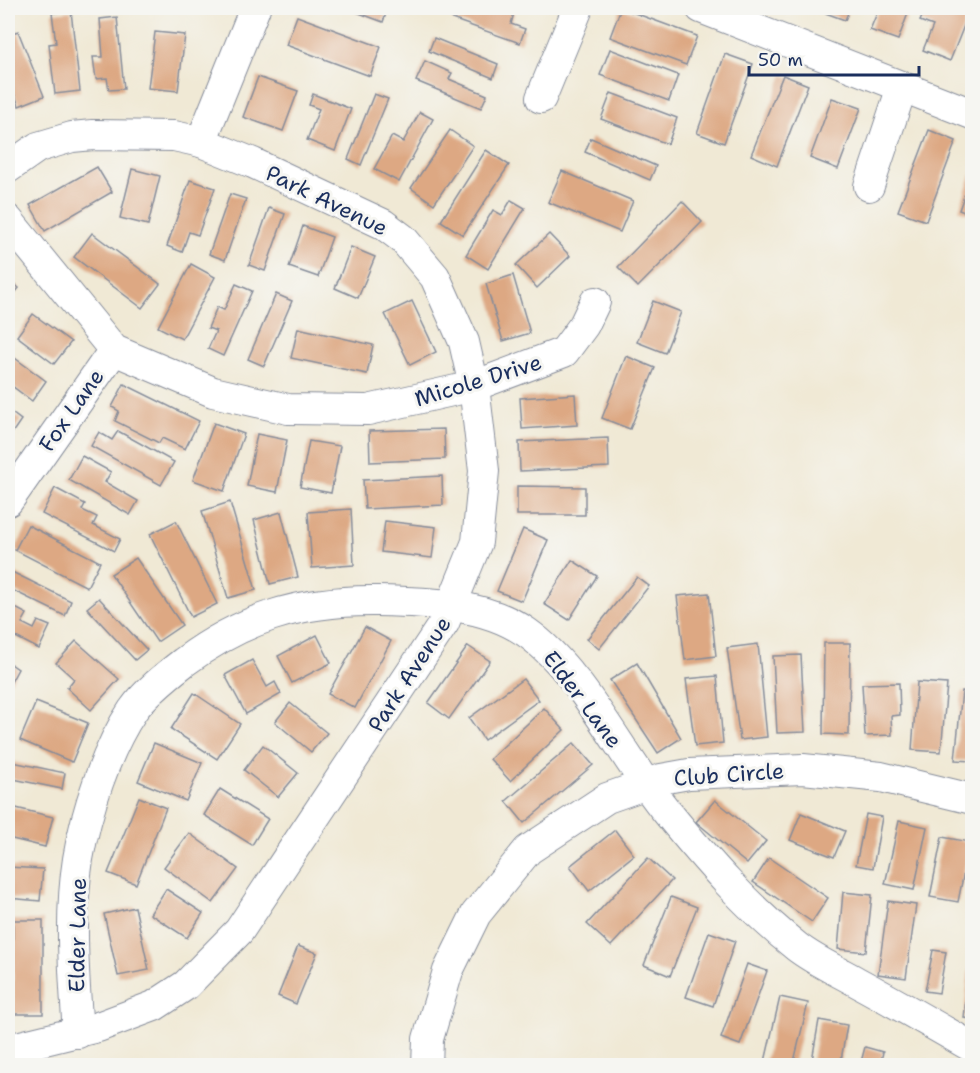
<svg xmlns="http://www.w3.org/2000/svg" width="980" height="1073" font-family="'Shantell Sans',sans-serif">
<rect width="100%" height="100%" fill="#f6f6f2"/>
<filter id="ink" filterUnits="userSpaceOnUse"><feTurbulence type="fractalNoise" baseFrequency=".0167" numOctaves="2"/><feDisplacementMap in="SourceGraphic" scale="12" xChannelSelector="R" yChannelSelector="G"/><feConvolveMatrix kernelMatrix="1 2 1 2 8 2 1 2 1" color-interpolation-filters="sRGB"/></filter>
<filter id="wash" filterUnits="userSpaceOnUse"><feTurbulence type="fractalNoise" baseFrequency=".008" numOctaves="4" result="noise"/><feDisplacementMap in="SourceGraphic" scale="24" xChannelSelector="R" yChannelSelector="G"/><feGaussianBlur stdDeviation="1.35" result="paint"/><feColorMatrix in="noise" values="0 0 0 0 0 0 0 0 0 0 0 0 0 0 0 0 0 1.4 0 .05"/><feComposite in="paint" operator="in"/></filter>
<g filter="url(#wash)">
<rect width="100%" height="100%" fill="#f0e9d5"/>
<g id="blocks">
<!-- building -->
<g fill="#dda883">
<polygon points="346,8 388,8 383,22"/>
<polygon points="456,8 469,8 482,12 484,8 500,8 514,13 511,24 525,29 520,43 452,19"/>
<polygon points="621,8 697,36 686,65 610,37"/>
<polygon points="817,8 850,8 845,20 817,10"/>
<polygon points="879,8 910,8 898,40 870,30"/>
<polygon points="926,8 971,8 950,61 923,50 933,26 920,21"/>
<polygon points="71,11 80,91 55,94 49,44 56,43 52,13"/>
<polygon points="297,16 381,47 370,76 286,45"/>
<polygon points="117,17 124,89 109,90 107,78 96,79 93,57 103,57 100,19"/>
<polygon points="18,31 44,96 19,106 8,77 8,35"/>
<polygon points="155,32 185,35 178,91 148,88"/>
<polygon points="434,38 498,64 493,78 429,51"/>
<polygon points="610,49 678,75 669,101 600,75"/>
<polygon points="725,54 753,64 724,143 697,133"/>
<polygon points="425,61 452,73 449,79 487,95 481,108 416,81"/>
<polygon points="783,75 808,85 777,166 751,155"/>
<polygon points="258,77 298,91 283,131 243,117"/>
<polygon points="611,93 677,118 668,144 601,119"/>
<polygon points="313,94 351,109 335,151 307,140 319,109 309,105"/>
<polygon points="374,94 388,99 361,165 348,159"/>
<polygon points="832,98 861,108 838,169 810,158"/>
<polygon points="420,112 433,119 399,182 374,169 392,136 403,142"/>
<polygon points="450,130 473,146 434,204 411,188"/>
<polygon points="929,130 956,141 926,221 898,211"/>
<polygon points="591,138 656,166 650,180 585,152"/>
<polygon points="486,150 509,165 463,235 441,221"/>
<polygon points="97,167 112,192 45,231 30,205"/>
<polygon points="132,169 160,176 148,225 120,218"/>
<polygon points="562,171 633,201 620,232 548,202"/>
<polygon points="972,173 972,215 959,210"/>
<polygon points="190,180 215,188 198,235 189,232 182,252 167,246"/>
<polygon points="230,194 246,199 225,260 209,254"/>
<polygon points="511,200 525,208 488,269 466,255 493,210 502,215"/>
<polygon points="682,201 702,222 638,287 618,267"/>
<polygon points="269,208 285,214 265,271 249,265"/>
<polygon points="303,226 332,237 318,277 289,267"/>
<polygon points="92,233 160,284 142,308 74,257"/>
<polygon points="549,234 570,256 537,288 516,265"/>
<polygon points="351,247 375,257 358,298 335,288"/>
<polygon points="191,264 215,277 182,339 158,327"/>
<polygon points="513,275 530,333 503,341 486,284"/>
<polygon points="8,278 19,288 10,299 8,297"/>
<polygon points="236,284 252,291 223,356 208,349 216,331 208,328 217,307 224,310"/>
<polygon points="276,294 292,301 264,366 248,359"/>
<polygon points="412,301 436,352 410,365 385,314"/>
<polygon points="653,301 681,312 665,353 637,342"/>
<polygon points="33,314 71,342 54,364 17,336"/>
<polygon points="298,328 373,345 367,374 291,358"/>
<polygon points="8,353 46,381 32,401 8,383"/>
<polygon points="626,356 655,368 630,429 602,418"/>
<polygon points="124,384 199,421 185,449 162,438 159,443 115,421 119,411 112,407"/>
<polygon points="575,394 577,425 522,429 520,398"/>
<polygon points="8,410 21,420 8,439"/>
<polygon points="214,423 244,434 224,491 193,480"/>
<polygon points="444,429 445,459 370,462 369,431"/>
<polygon points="118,431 174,462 161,485 91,446 99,432 112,440"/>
<polygon points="257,434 287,440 277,492 247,486"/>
<polygon points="608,438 609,467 520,471 519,442"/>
<polygon points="309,441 340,446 331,493 300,487"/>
<polygon points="82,456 111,472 105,482 138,501 130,515 69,480"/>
<polygon points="442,476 443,505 365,509 363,480"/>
<polygon points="517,486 585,487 585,515 517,515"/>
<polygon points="55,488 85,504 82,510 97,517 93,525 120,539 114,551 42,514"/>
<polygon points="230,502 256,590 228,598 202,511"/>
<polygon points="351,509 354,565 312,568 308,512"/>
<polygon points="281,512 298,577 270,584 254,520"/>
<polygon points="176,521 217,604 191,617 150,534"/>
<polygon points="385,521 436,527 432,558 381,552"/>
<polygon points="28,525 100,562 87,587 15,550"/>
<polygon points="523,529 548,540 522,601 497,591"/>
<polygon points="136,558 182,625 157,642 111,574"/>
<polygon points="572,560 597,576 569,620 544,604"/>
<polygon points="8,570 71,601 65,616 8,588"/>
<polygon points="637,577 649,586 599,649 587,639"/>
<polygon points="709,593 716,656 685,660 677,596"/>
<polygon points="99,598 147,650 135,660 87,608"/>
<polygon points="8,604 27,614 22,623 34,629 38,621 50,626 39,649 8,633"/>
<polygon points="365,627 391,641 355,708 328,694"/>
<polygon points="317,635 331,663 292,683 278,656"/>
<polygon points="76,641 119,679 91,710 67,688 74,679 56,663"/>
<polygon points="824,643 850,643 849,735 823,734"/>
<polygon points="758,644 767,737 740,740 727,648"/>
<polygon points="468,646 490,661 449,719 428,703"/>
<polygon points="801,655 805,732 777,733 773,656"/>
<polygon points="252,660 267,687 275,682 281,694 246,714 225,675"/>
<polygon points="8,662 18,669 11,682 8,680"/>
<polygon points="637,663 681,738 658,753 610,680"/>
<polygon points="717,676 723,743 695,746 686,679"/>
<polygon points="523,679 539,700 484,740 469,718"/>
<polygon points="917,682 947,684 941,752 912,750"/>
<polygon points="899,683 900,715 891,716 892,735 865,736 862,684"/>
<polygon points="962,691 972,692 972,761 955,760"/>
<polygon points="194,693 240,724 217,759 171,729"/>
<polygon points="36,702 88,723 72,762 20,740"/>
<polygon points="290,703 327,733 311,752 275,722"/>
<polygon points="544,708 564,730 510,781 490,759"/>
<polygon points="154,743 202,763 186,801 138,781"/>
<polygon points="574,743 593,765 524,823 506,801"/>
<polygon points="263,745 298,773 278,797 244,770"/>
<polygon points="8,761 65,773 62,789 8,778"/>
<polygon points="220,789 268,819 252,845 204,815"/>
<polygon points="139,797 166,808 136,884 108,873"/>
<polygon points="715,800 766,841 747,864 696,822"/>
<polygon points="8,806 53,817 45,847 8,838"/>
<polygon points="801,813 845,831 834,857 790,840"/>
<polygon points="866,814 882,817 873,868 856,865"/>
<polygon points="899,821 927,827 914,890 885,884"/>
<polygon points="615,830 634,855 589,891 570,866"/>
<polygon points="189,833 238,869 213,903 164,867"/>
<polygon points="942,837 970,842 958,902 930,897"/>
<polygon points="648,858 672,880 611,946 587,924"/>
<polygon points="769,858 828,898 812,922 753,882"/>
<polygon points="8,867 43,869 40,901 8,898"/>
<polygon points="166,889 203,913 187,938 150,914"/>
<polygon points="843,892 872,895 866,952 838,949"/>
<polygon points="671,897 697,907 670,976 644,965"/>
<polygon points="888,901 916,905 906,978 878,974"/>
<polygon points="135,907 149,970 118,976 104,914"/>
<rect x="13" y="920" width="30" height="94"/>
<polygon points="709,932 735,941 713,1006 686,997"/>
<polygon points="298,946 317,953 296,1004 278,996"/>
<polygon points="933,950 946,952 939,993 925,991"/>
<polygon points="971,950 972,950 972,1019 964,1018"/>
<polygon points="747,964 767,971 740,1045 721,1038"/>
<polygon points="780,997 808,1003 793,1066 764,1066"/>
<polygon points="819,1020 847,1025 840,1066 811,1066"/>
<polygon points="865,1047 883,1052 880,1066 860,1066"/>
</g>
</g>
</g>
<g filter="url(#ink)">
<use href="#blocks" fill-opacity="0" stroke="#868c9a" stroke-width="1.5"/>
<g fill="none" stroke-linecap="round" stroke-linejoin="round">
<defs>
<g id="minor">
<polyline points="701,8 972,114"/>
<polyline points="541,98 578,8"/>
<polyline points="201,142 255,8"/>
<polyline points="8,168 38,147 72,137 93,135 174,136 201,142 253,163 383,224 403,239 435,277 464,342 474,386 484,471 477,542 444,623 239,931 186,985 154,1006 98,1027 8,1049"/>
<polyline points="869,186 902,87"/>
<polyline points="8,220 114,350 213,392 288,409 368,410 474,386 564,352 584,325 595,302"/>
<polyline points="8,501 114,350"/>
<path d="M78,1033c-4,-57 -9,-117 0,-174 8,-47 28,-109 55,-149 13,-18 33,-34 51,-48 58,-43 114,-61 187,-61 51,1 112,1 155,31 57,40 96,126 141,180 39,48 81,96 130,135 18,14 41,24 60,35 39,21 77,43 115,65"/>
<polyline points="427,1066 428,1039 448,971 476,914 528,850 607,798 661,779 689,774 803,769 881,777 972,799"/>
</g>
</defs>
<!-- minor casing -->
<use href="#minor" stroke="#868c9a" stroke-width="32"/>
<!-- minor -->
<use href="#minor" stroke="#fff" stroke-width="30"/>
</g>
</g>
<g text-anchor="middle" stroke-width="6" stroke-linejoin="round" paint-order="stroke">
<!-- street labels -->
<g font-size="22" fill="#1b2f5e" stroke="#f6f6f2">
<text transform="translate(327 200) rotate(26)" y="8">Park Avenue</text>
<text transform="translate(478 380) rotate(-17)" y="8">Micole Drive</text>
<text transform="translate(71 410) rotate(-55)" y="8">Fox Lane</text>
<text transform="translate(409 674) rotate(-57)" y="8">Park Avenue</text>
<text transform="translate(583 699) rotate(53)" y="8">Elder Lane</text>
<text transform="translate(729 774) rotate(-4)" y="8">Club Circle</text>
<text transform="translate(77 935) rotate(-89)" y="8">Elder Lane</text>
</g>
</g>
<!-- margin -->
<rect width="980" height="1073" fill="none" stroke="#f6f6f2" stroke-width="30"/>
<!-- scale -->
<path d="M749 66v9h170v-9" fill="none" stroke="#1b2f5e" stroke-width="3"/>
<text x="758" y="66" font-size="18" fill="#1b2f5e" stroke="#f6f6f2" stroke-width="4.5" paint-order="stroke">50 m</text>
</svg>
